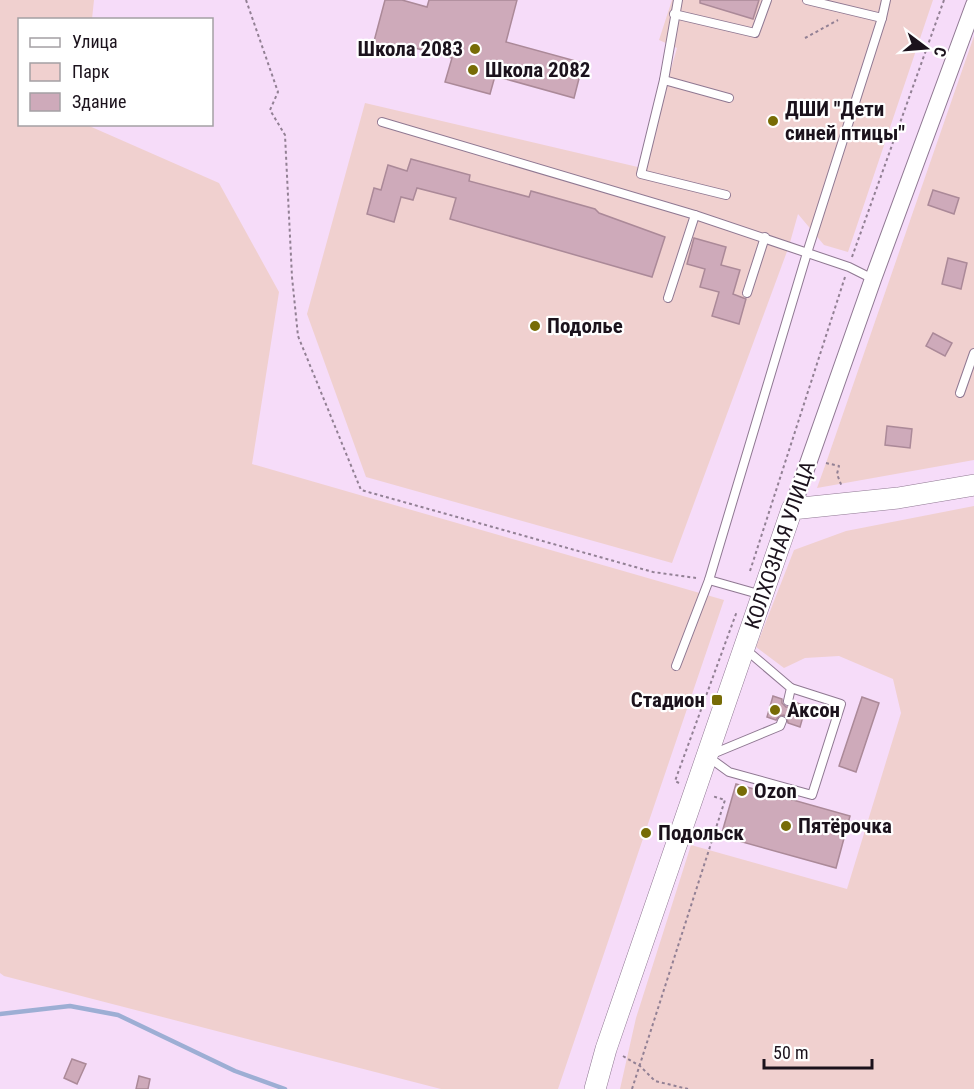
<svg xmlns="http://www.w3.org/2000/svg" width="974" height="1089" font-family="'Roboto Condensed',sans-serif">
<rect width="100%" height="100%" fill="#f6dcf9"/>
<!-- green -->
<g fill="#f0d0cf">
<polygon points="0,0 94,0 92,19 20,20 20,124 87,125 219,183 279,292 252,464 724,600 558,1089 441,1089 4,976 0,973"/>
<polygon points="672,0 933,0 848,252 824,245 798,214 789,246 672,563 366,477 307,314 365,103 642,168 677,48 659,40"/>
<polygon points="974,36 974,460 817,488 826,463"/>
<polygon points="974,506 974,1089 620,1089 636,1018 691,845 847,889 901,713 893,679 839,656 805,658 784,668 756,647 794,550 846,531"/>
</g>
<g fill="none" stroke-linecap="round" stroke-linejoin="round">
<!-- stream -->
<polyline stroke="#9daed4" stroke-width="4.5" points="0,1014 70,1006 118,1015 235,1071 285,1089"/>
</g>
<!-- building -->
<g fill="#ceaaba" stroke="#ab8998" stroke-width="1.5">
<polygon points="385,0 402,0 427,7 429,0 517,0 506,42 583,63 574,98 495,76 490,94 445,82 452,58 400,44 398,52 373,45"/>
<polygon points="700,0 759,0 753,19 700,3"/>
<polygon points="411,159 470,175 469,181 529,197 531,191 595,209 599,213 665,237 652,277 450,219 456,198 417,188 413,200 401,197 394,222 367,214 374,188 381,190 388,165 407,171"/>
<polygon points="933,190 959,198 954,214 928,205"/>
<polygon points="694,238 726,247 721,265 740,270 733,294 746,299 739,324 712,316 719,292 700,287 705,269 687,264"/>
<polygon points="948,258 967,263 961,289 942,284"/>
<polygon points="933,333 952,343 945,356 926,346"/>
<polygon points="887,426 912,429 910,448 885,445"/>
<polygon points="773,696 782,699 782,703 786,707 790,707 794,702 806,706 800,727 788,723 787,718 784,715 779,716 776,720 767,717"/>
<polygon points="862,697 879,703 856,772 839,766"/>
<polygon points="736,784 850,816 836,868 721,836"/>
<polygon points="72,1059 86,1064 77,1084 64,1078"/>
<polygon points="139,1076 150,1079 148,1089 136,1089"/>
</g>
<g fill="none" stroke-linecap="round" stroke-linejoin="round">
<defs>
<g id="service">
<polyline points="678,0 664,80 641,174 726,195"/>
<polyline points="807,0 882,18 886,0"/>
<polyline points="674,14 755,33 767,0"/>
<polyline points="664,80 729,98"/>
<polyline points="382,122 695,215 849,267 873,279"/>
<polyline points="747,293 765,237"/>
<polyline points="668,298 695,215"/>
<polyline points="960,393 974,353"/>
<polyline points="709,580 762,595"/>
<polyline points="744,648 791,688 788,701"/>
<polyline points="676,666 709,580 807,253 882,18"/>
<polyline points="710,755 780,726 782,721"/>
<polyline points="707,756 729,772 812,795 841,704 791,688"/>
</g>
<polyline id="minor" points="792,509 873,279 974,5"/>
<polyline id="tertiary" points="595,1089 606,1049 792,509 898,498 974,485"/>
</defs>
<!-- service casing -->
<use href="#service" stroke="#8f7892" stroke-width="10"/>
<!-- minor casing -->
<use href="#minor" stroke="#8f7892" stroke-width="18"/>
<!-- tertiary casing -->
<use href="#tertiary" stroke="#8f7892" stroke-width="22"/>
<!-- path -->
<g stroke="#928094" stroke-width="2" stroke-dasharray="3 3" stroke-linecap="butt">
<polyline points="246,0 278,92 270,110 285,135 292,277 298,336 361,490 653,572 696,578"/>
<polyline points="805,38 838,20"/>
<polyline points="852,257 944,0"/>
<polyline points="826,463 839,466 837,474 842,487"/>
<polyline points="750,571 845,277"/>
<polyline points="679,783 675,781 737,611"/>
<polyline points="623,1056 640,1066 655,1081 688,1089"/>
<polyline points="632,1089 725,800 712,796"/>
</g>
<!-- service -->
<use href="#service" stroke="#fff" stroke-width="8"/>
<!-- minor -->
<use href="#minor" stroke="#fff" stroke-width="16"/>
<!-- tertiary -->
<use href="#tertiary" stroke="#fff" stroke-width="21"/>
</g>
<!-- markers -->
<g fill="#776c06" stroke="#fff" stroke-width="2">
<circle cx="475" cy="49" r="6"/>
<circle cx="473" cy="70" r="6"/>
<circle cx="773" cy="121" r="6"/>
<circle cx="535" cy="326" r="6"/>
<rect x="711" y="694" width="12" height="12" rx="3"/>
<circle cx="775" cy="710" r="6"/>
<circle cx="742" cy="791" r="6"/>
<circle cx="786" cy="826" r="6"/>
<circle cx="646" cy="833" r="6"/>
</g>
<g text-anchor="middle" stroke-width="4.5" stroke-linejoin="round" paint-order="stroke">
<!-- poi labels -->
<g font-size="21" font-weight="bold" fill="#1b121c" stroke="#fff" text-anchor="start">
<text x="463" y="56" text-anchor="end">Школа 2083</text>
<text x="485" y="77">Школа 2082</text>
<text x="785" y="116">ДШИ "Дети<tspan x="785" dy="24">синей птицы"</tspan></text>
<text x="547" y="333">Подолье</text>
<text x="705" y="707" text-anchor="end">Стадион</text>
<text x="787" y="717">Аксон</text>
<text x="754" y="798">Ozon</text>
<text x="798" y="833">Пятёрочка</text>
<text x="658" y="840">Подольск</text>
</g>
<!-- street labels -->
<g font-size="21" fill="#1b121c" stroke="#fff">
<text transform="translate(780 545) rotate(-71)" y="7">КОЛХОЗНАЯ УЛИЦА</text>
</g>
</g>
<!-- legend -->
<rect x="18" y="18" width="195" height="108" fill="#ffffff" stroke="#a4a0a4" stroke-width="1.5"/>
<rect x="30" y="38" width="30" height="9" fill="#ffffff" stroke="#a4a0a4" stroke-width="1.5"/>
<text x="72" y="48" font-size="18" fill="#1b121c">Улица</text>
<rect x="30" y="63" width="30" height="18" fill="#f0d0cf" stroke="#a4a0a4" stroke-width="1.5"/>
<text x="72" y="78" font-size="18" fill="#1b121c">Парк</text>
<rect x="30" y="93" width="30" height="18" fill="#ceaaba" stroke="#a4a0a4" stroke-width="1.5"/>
<text x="72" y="108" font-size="18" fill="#1b121c">Здание</text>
<!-- north arrow -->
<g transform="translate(926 48) rotate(106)" stroke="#ffffff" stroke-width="4.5" paint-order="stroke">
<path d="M0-4.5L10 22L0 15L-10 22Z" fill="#1b121c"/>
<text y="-9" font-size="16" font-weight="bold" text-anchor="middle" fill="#1b121c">С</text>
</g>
<!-- scale -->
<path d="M764 1059v9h108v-9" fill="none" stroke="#1b121c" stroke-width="3"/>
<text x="773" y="1059" font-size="18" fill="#1b121c" stroke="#ffffff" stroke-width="4.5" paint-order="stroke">50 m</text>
</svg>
